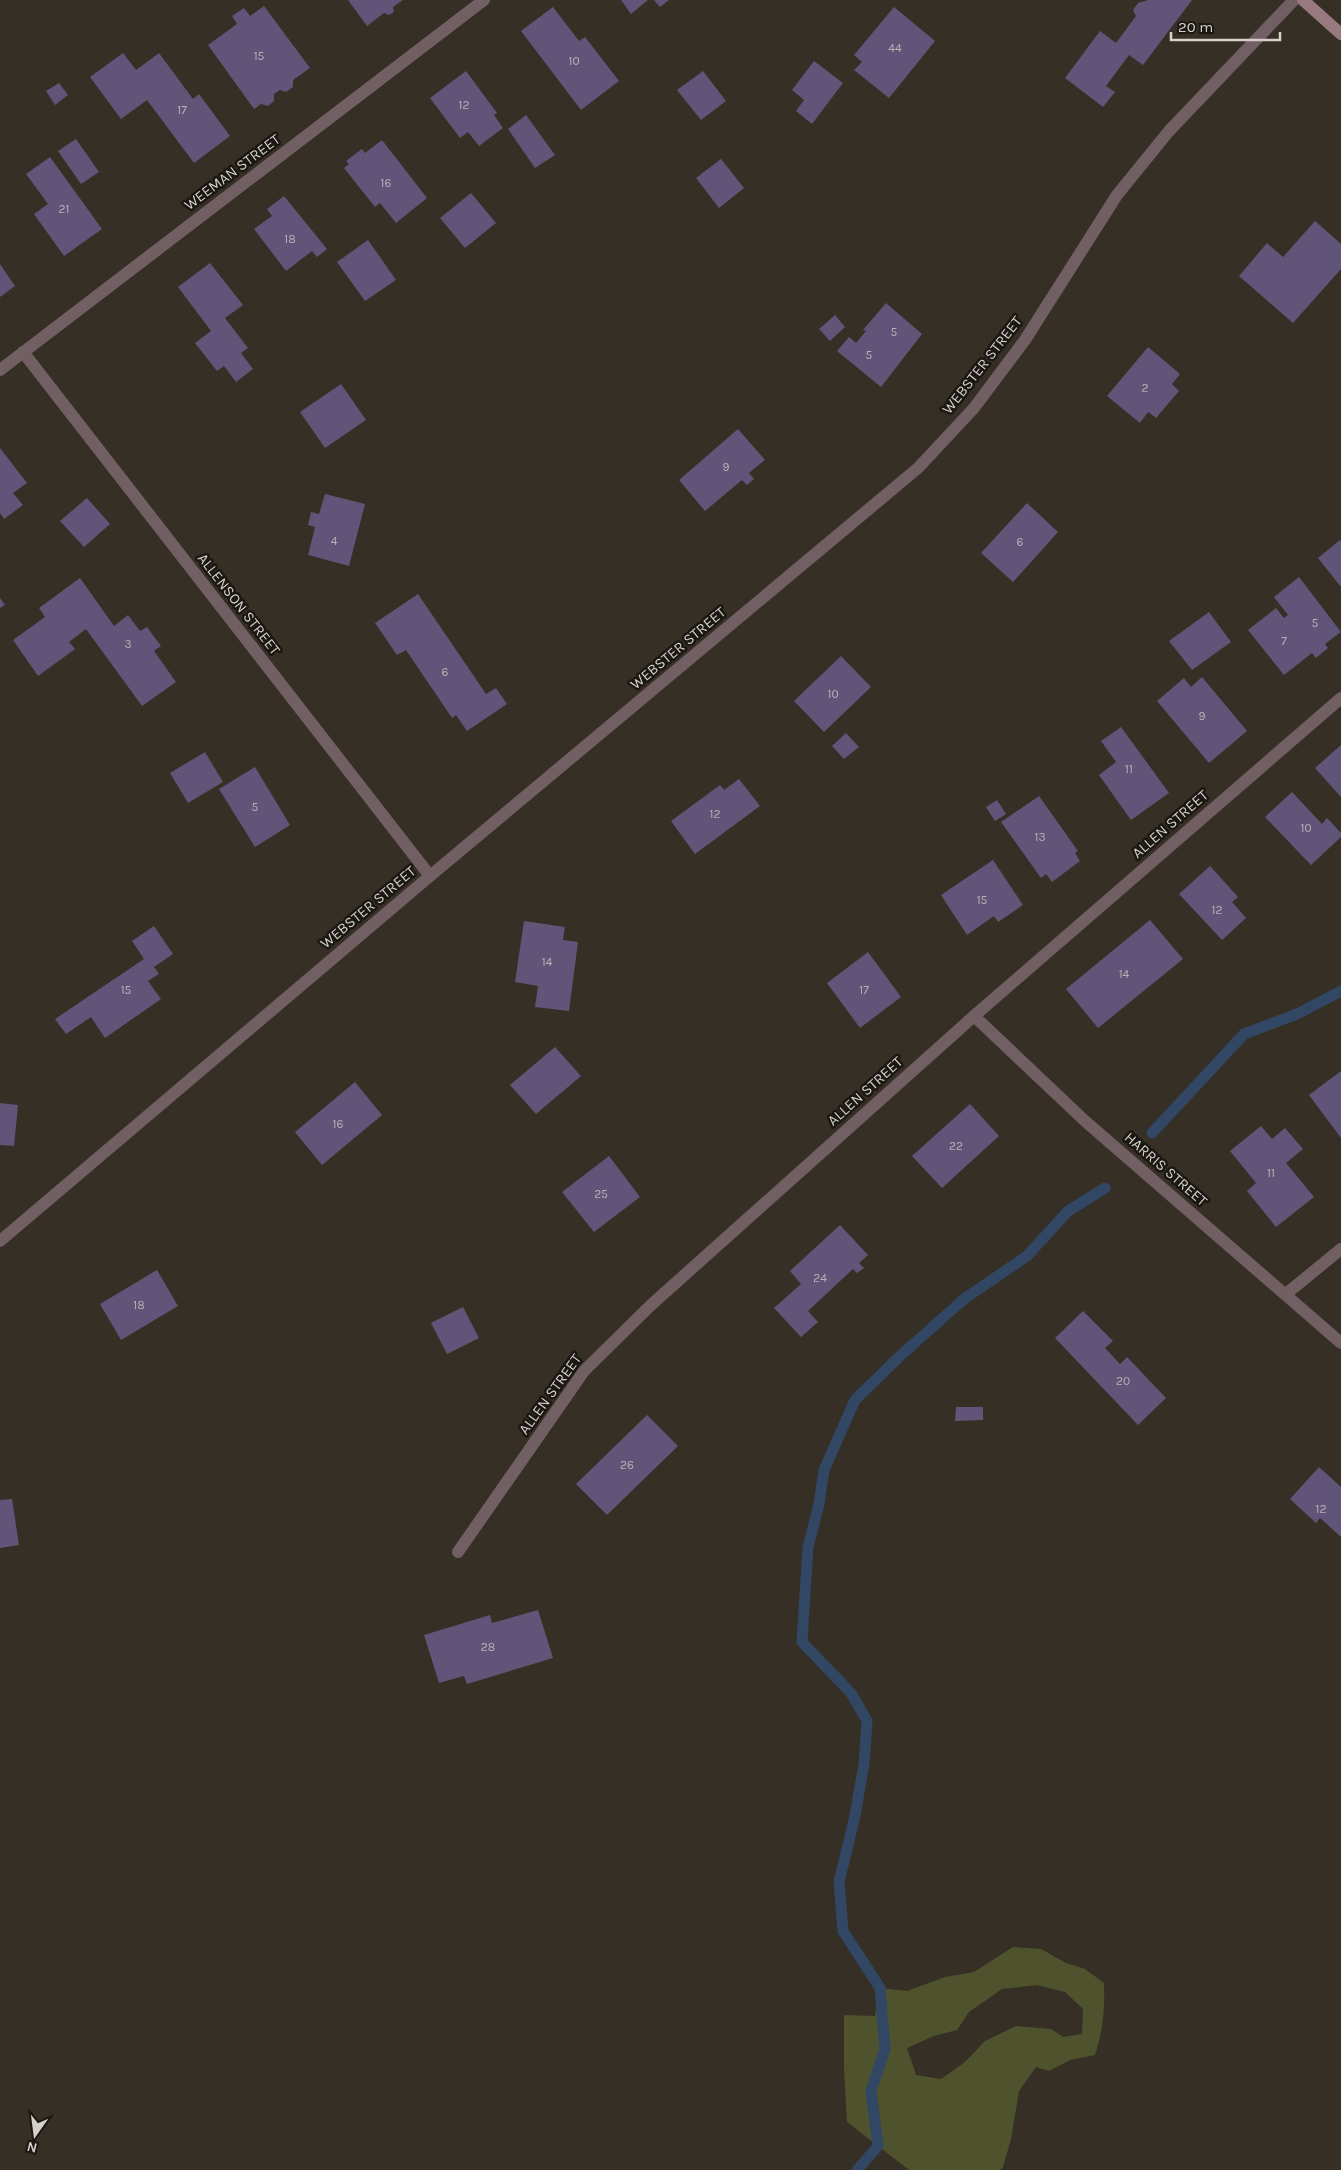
<svg xmlns="http://www.w3.org/2000/svg" width="1341" height="2170" font-family="Karla,sans-serif">
<rect width="100%" height="100%" fill="#362f25"/>
<!-- green -->
<path fill="#4e532e" fill-rule="evenodd" d="M1013,1947l28,2 25,14 19,6 19,14c1,26 -1,47 -9,72l-25,5 -21,11 -13,-4 -17,24 -8,48 -8,28 -3,3h-91l-62,-48 -3,-52v-55l31,1 5,-28 27,3 38,-14 29,-5zM1037,1985l28,7 18,17 -1,25 -19,3 -12,-8 -35,-3 -31,15 -20,21 -24,17 -25,-4 -9,-27 27,-12 23,-6 12,-18 33,-23z"/>
<g fill="none" stroke-linecap="round" stroke-linejoin="round">
<!-- stream -->
<g stroke="#314764" stroke-width="11">
<polyline points="1152,1133 1244,1034 1297,1014 1341,991"/>
<polyline points="857,2170 878,2146 871,2091 885,2049 880,1988 843,1931 839,1882 855,1816 864,1764 867,1721 851,1693 802,1642 808,1547 819,1504 824,1470 855,1400 899,1357 964,1299 1027,1256 1068,1211 1105,1188"/>
</g>
</g>
<!-- building -->
<g fill="#605578">
<polygon points="348,0 403,0 393,7 394,12 389,15 384,13 367,26"/>
<polygon points="621,0 648,0 631,14"/>
<polygon points="654,0 669,0 660,7"/>
<polygon points="1148,0 1192,0 1143,65 1129,55 1106,86 1115,92 1103,107 1065,78 1100,31 1116,43 1136,16 1133,10 1138,3"/>
<polygon points="264,6 310,68 293,80 293,87 286,92 280,90 274,94 274,101 268,106 261,104 254,109 208,45 237,24 232,16 244,8 250,16"/>
<polygon points="553,7 579,41 585,37 619,81 581,110 521,31"/>
<polygon points="894,7 935,41 889,98 854,70 862,62 854,55"/>
<polygon points="123,53 136,70 159,53 193,99 199,94 230,136 194,163 147,100 121,119 90,77"/>
<polygon points="814,61 843,83 812,124 796,111 804,100 792,90"/>
<polygon points="466,71 497,113 494,115 503,128 479,146 468,132 460,138 430,98"/>
<polygon points="703,71 726,101 701,120 677,90"/>
<polygon points="59,83 68,95 55,105 46,91"/>
<polygon points="526,115 555,155 535,168 508,129"/>
<polygon points="76,139 99,172 81,184 58,151"/>
<polygon points="382,140 427,198 396,223 380,203 375,207 344,168 349,164 346,161 362,149 365,153"/>
<polygon points="50,157 102,229 64,256 34,214 48,204 26,174"/>
<polygon points="721,159 744,188 719,208 696,178"/>
<polygon points="471,193 496,223 465,248 440,218"/>
<polygon points="284,196 327,249 317,257 312,251 286,271 254,229 272,216 267,209"/>
<polygon points="1315,221 1341,244 1341,269 1293,323 1239,276 1267,243 1283,257"/>
<polygon points="368,240 396,280 365,301 337,262"/>
<polygon points="210,263 243,305 225,318 248,348 241,353 253,369 236,382 224,366 217,371 195,343 211,331 178,287"/>
<polygon points="0,264 15,286 0,297"/>
<polygon points="886,303 922,334 881,387 837,351 849,337 856,343 866,331 863,330"/>
<polygon points="835,315 845,327 830,341 819,329"/>
<polygon points="1148,347 1180,374 1172,384 1179,391 1156,418 1148,412 1140,423 1107,396"/>
<polygon points="341,384 366,420 325,448 300,412"/>
<polygon points="738,429 765,460 749,473 754,479 747,485 742,480 705,511 679,480"/>
<polygon points="0,448 27,483 13,493 23,505 4,519 0,513"/>
<polygon points="325,494 365,504 349,566 308,555 315,527 308,525 311,512 319,514"/>
<polygon points="87,498 110,524 84,547 60,521"/>
<polygon points="1027,503 1058,532 1013,582 981,553"/>
<polygon points="1340,540 1341,542 1341,587 1318,558"/>
<polygon points="1299,577 1341,632 1325,644 1328,648 1316,658 1312,653 1284,675 1248,630 1276,608 1284,618 1288,615 1274,597"/>
<polygon points="80,578 114,626 128,615 140,631 147,627 161,646 154,651 176,682 142,706 86,629 69,642 75,649 38,676 13,640 45,617 39,608"/>
<polygon points="418,594 486,694 496,688 507,704 467,731 456,715 452,718 406,650 397,655 375,623"/>
<polygon points="0,598 5,605 0,608"/>
<polygon points="1209,612 1231,642 1192,670 1169,641"/>
<polygon points="841,656 871,687 824,732 794,701"/>
<polygon points="1202,677 1247,731 1209,763 1157,701 1184,678 1191,687"/>
<polygon points="1121,727 1169,793 1131,820 1099,775 1116,762 1101,741"/>
<polygon points="846,733 859,747 844,759 832,746"/>
<polygon points="1341,745 1341,797 1315,768"/>
<polygon points="205,752 223,782 188,803 170,773"/>
<polygon points="255,767 290,825 255,847 219,789"/>
<polygon points="739,779 760,806 695,854 671,821 720,785 724,790"/>
<polygon points="1292,792 1322,824 1327,818 1341,833 1341,837 1311,865 1265,817"/>
<polygon points="1039,796 1078,851 1075,853 1080,861 1052,882 1046,874 1041,878 1001,822"/>
<polygon points="997,800 1006,814 995,821 986,807"/>
<polygon points="993,860 1023,905 998,922 994,916 967,935 941,895"/>
<polygon points="1210,866 1238,897 1232,902 1246,918 1222,940 1179,894"/>
<polygon points="1150,920 1183,959 1098,1028 1066,989"/>
<polygon points="524,921 565,927 563,940 578,942 569,1011 535,1007 538,986 515,982"/>
<polygon points="154,926 173,954 154,967 159,974 148,981 161,999 105,1038 91,1017 66,1034 55,1019 144,959 132,941"/>
<polygon points="868,952 901,997 860,1028 827,983"/>
<polygon points="555,1047 581,1076 536,1114 510,1085"/>
<polygon points="1341,1071 1341,1138 1309,1095"/>
<polygon points="355,1082 382,1115 322,1165 295,1132"/>
<polygon points="0,1103 18,1105 14,1146 0,1145"/>
<polygon points="970,1104 999,1136 942,1188 912,1156"/>
<polygon points="1261,1126 1272,1139 1285,1128 1303,1149 1286,1163 1314,1197 1276,1227 1247,1191 1256,1183 1230,1151"/>
<polygon points="609,1156 640,1197 594,1232 562,1192"/>
<polygon points="840,1225 868,1255 859,1263 864,1268 857,1273 853,1269 808,1311 818,1322 801,1337 774,1308 801,1284 790,1271"/>
<polygon points="157,1270 178,1306 121,1340 100,1304"/>
<polygon points="463,1307 479,1338 447,1354 431,1323"/>
<polygon points="1083,1311 1113,1341 1105,1348 1120,1364 1127,1357 1166,1398 1138,1425 1055,1338"/>
<polygon points="956,1407 983,1407 983,1420 955,1421"/>
<polygon points="647,1415 678,1446 607,1515 576,1484"/>
<polygon points="1319,1467 1341,1487 1341,1537 1320,1518 1316,1523 1290,1499"/>
<polygon points="12,1499 19,1545 0,1548 0,1500"/>
<polygon points="538,1610 553,1658 467,1684 464,1676 439,1683 424,1635 490,1615 492,1623"/>
</g>
<g fill="none" stroke-linecap="round" stroke-linejoin="round">
<!-- street -->
<g stroke="#725f63" stroke-width="12">
<polyline points="23,352 430,876"/>
<polyline points="0,370 484,0"/>
<polyline points="974,1016 1085,1121 1341,1343"/>
<polyline points="0,1241 430,876 918,468 974,408 1025,340 1117,195 1169,131 1294,0"/>
<polyline points="1286,1294 1341,1249"/>
<polyline points="458,1552 584,1371 651,1305 974,1016 1341,698"/>
</g>
<!-- secondary -->
<polyline stroke="#97797f" stroke-width="12" points="1303,0 1341,34"/>
</g>
<g text-anchor="middle" stroke-width="5" stroke-linejoin="round" paint-order="stroke">
<!-- number labels -->
<g font-size="12" fill="#b8b1b6">
<text x="895" y="52">44</text>
<text x="259" y="60">15</text>
<text x="574" y="65">10</text>
<text x="464" y="109">12</text>
<text x="182" y="114">17</text>
<text x="386" y="187">16</text>
<text x="64" y="213">21</text>
<text x="290" y="243">18</text>
<text x="894" y="336">5</text>
<text x="869" y="359">5</text>
<text x="1145" y="392">2</text>
<text x="726" y="471">9</text>
<text x="334" y="545">4</text>
<text x="1020" y="546">6</text>
<text x="1315" y="627">5</text>
<text x="1284" y="645">7</text>
<text x="128" y="648">3</text>
<text x="445" y="676">6</text>
<text x="833" y="698">10</text>
<text x="1202" y="720">9</text>
<text x="1129" y="773">11</text>
<text x="255" y="811">5</text>
<text x="715" y="818">12</text>
<text x="1306" y="832">10</text>
<text x="1040" y="841">13</text>
<text x="982" y="904">15</text>
<text x="1217" y="914">12</text>
<text x="547" y="966">14</text>
<text x="1124" y="978">14</text>
<text x="126" y="994">15</text>
<text x="864" y="994">17</text>
<text x="338" y="1128">16</text>
<text x="956" y="1150">22</text>
<text x="1271" y="1177">11</text>
<text x="601" y="1198">25</text>
<text x="820" y="1282">24</text>
<text x="139" y="1309">18</text>
<text x="1123" y="1385">20</text>
<text x="627" y="1469">26</text>
<text x="1321" y="1513">12</text>
<text x="488" y="1651">28</text>
</g>
<!-- street labels -->
<g font-size="15" fill="#d5d0ca" stroke="#1b1713">
<text transform="translate(232 172) rotate(-37)" y="5">WEEMAN STREET</text>
<text transform="translate(982 365) rotate(-52)" y="5">WEBSTER STREET</text>
<text transform="translate(239 604) rotate(52)" y="5">ALLENSON STREET</text>
<text transform="translate(678 648) rotate(-40)" y="5">WEBSTER STREET</text>
<text transform="translate(1170 824) rotate(-41)" y="5">ALLEN STREET</text>
<text transform="translate(368 907) rotate(-40)" y="5">WEBSTER STREET</text>
<text transform="translate(865 1091) rotate(-42)" y="5">ALLEN STREET</text>
<text transform="translate(1166 1169) rotate(41)" y="5">HARRIS STREET</text>
<text transform="translate(550 1394) rotate(-54)" y="5">ALLEN STREET</text>
</g>
</g>
<!-- north arrow -->
<g transform="translate(35 2135) rotate(194)" stroke="#1b1713" stroke-width="4" paint-order="stroke">
<path d="M0-4L9 19L0 12L-9 19Z" fill="#d5d0ca"/>
<text y="-8" font-size="14" font-weight="bold" text-anchor="middle" fill="#d5d0ca">N</text>
</g>
<!-- scale -->
<path d="M1171 32v8h109v-8" fill="none" stroke="#d5d0ca" stroke-width="2.5"/>
<text x="1178" y="32" font-size="15" fill="#d5d0ca" stroke="#1b1713" stroke-width="4" paint-order="stroke">20 m</text>
</svg>
